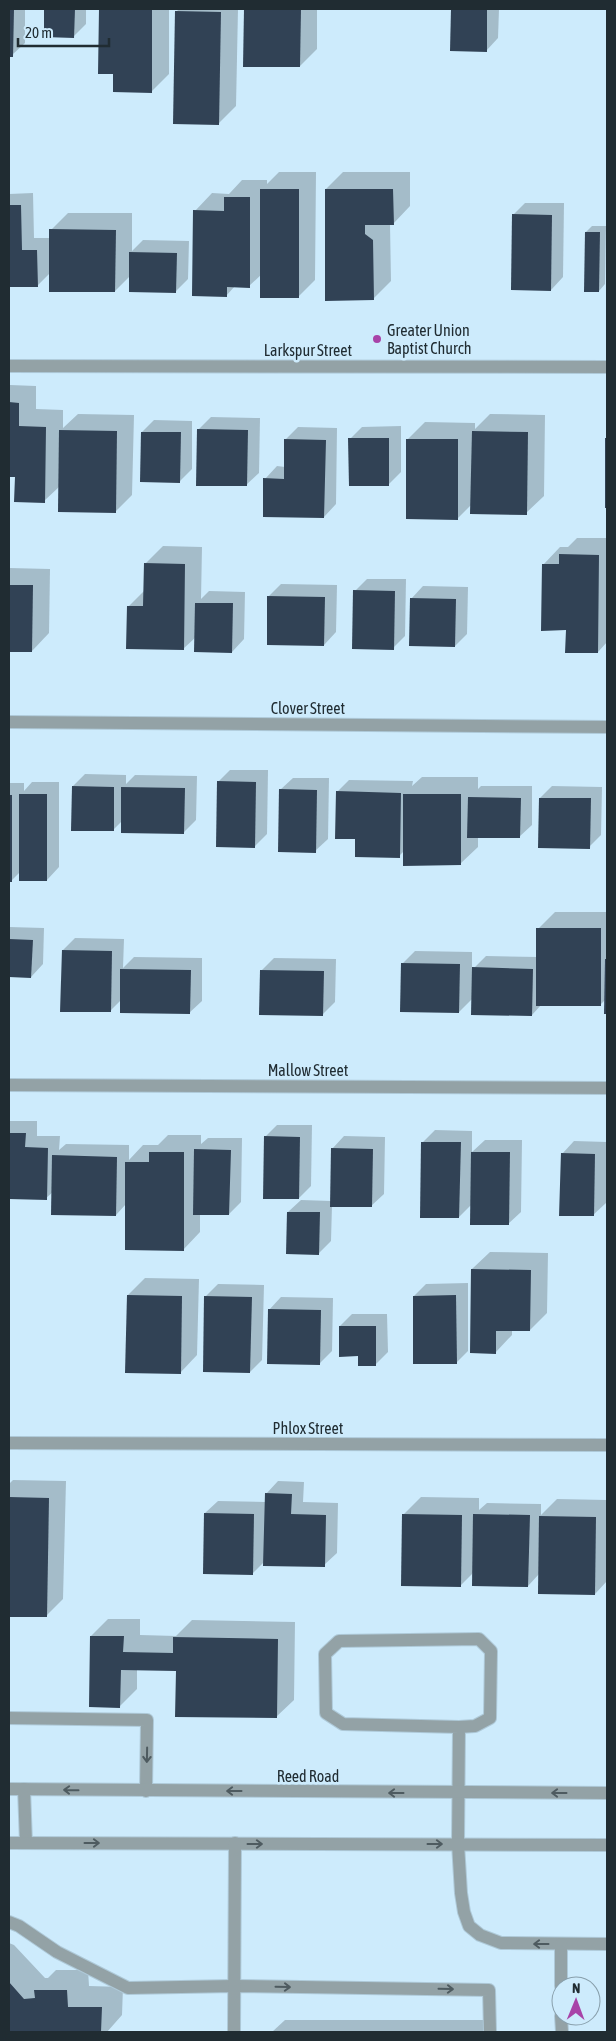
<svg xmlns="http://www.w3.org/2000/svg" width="616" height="2041" font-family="'Asap Condensed',sans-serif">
<rect width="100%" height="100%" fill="#cdebfc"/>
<!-- shadow -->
<g fill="#0003">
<polygon points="9,9 25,9 25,43 12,55 9,55"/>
<polygon points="46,9 86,9 86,24 74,36 45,36"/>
<polygon points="100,9 169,9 169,74 151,92 114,72 99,72"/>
<polygon points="179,9 238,9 236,106 219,123 176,12"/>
<polygon points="245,9 317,9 317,49 300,66 244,65"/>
<polygon points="452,9 499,9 498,38 486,51 451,50"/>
<polygon points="279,172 316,172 315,280 298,297 262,274 249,286 235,286 226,296 195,211 212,193 229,194 242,180 267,180 267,184"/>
<polygon points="343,172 410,172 410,206 393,224 390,224 391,281 373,299 326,189"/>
<polygon points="33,193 34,238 50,238 51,230 68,213 132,213 132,251 143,240 189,241 188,279 176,291 130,276 115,291 50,273 37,286 9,286 9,194"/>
<polygon points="525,203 564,203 563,277 551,290 513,215"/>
<polygon points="592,226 606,226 605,284 599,291 586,232"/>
<polygon points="10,385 36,386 36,409 63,410 63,428 78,414 134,415 132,495 115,512 59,487 44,501 16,476 9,476"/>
<polygon points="490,414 545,415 544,496 526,513 472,504 457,519 408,439 425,422 475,423 475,429"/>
<polygon points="211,417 260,418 259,473 246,485 198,430"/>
<polygon points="154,420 192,421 192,469 179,482 142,432"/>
<polygon points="401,426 401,472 388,485 350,439 362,427"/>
<polygon points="298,427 337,428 336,504 324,517 265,479 277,466 285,467 286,439"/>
<polygon points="606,438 607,438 606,507"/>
<polygon points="577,538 607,538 607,642 598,652 567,629 543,565 560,547 568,547"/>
<polygon points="163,546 202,547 201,599 209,591 245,592 244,639 232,652 196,637 183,649 128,607 145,590 145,564"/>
<polygon points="9,568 50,569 49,633 32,651 9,651"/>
<polygon points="367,579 406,579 405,636 393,648 355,591"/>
<polygon points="281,584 337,585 336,632 324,645 269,596"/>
<polygon points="423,586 468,587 467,634 455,646 411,599"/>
<polygon points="230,770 268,770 267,834 254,847 218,782"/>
<polygon points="85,774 126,775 126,784 135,775 197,776 196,820 184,832 122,821 113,830 73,786"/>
<polygon points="422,777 478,777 478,789 481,786 532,786 532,825 519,837 478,836 478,847 460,864 404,851 399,856 356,838 337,792 349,780 413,781 412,786"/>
<polygon points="293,778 329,778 328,839 315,851 280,790"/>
<polygon points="32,782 59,782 59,867 47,880 20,872 11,881 9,881 9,783 24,783 24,791"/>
<polygon points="552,786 602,787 601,835 589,847 540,798"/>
<polygon points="555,912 607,912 607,1012 606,1012 606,999 600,1005 541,1005 532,1015 473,998 459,1012 403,963 415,951 472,952 472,970 486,956 538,957 538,929"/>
<polygon points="9,927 44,928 43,964 31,977 9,976"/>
<polygon points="75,938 124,939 123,968 134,957 202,958 202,1001 189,1013 121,1000 110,1011 63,950"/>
<polygon points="274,958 336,959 335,1002 323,1014 261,971"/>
<polygon points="9,1121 37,1121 37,1136 60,1136 59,1150 66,1144 129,1145 129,1160 143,1145 158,1145 168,1135 201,1135 201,1144 208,1138 242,1138 241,1202 229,1214 200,1214 200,1232 183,1250 126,1204 116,1215 53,1192 46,1198 9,1198"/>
<polygon points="277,1125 312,1125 311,1186 299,1198 265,1137"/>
<polygon points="435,1130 472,1131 472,1152 485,1140 522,1140 521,1212 508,1224 471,1205 459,1217 423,1142"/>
<polygon points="344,1136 385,1137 384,1194 371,1206 332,1205 331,1241 319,1253 288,1212 301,1200 331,1201 332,1149"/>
<polygon points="574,1141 607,1142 606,1203 593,1215 562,1154"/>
<polygon points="490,1252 548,1253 547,1313 530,1330 512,1330 512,1335 495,1353 472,1269"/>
<polygon points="145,1278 199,1279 197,1355 180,1373 128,1295"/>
<polygon points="468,1283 468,1351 456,1363 414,1296 426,1284"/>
<polygon points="218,1284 264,1285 262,1360 250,1372 206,1296"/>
<polygon points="281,1297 333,1298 332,1351 319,1364 269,1310"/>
<polygon points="352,1314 387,1314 388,1352 375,1365 359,1355 340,1326"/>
<polygon points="13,1480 66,1481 63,1599 46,1616 9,1615 9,1484"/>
<polygon points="278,1481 304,1482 303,1502 338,1503 337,1553 324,1565 265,1561 252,1574 205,1513 218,1501 266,1502 266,1494"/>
<polygon points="421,1497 479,1498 479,1510 487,1503 541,1504 541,1515 557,1499 607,1500 607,1581 595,1594 539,1574 528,1586 473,1573 461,1585 403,1515"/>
<polygon points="108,1619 140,1619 140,1635 176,1636 192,1620 295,1622 294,1700 276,1717 177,1670 137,1669 137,1689 120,1706 91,1636"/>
<polygon points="9,1943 14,1945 45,1978 48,1978 56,1970 88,1970 89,1986 123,1987 122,2015 107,2032 9,2032"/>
<polygon points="285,2020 494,2020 494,2032 272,2032"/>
</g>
<!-- building -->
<g fill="#314255">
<polygon points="9,9 14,9 13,57 9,57"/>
<polygon points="44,9 75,9 74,38 44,37"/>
<polygon points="99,9 152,9 152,93 113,92 113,74 98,74"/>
<polygon points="244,9 301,9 300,67 243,67"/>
<polygon points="451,9 487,9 487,52 450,51"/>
<polygon points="175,11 221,12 219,125 173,124"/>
<rect x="260" y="189" width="39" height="109"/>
<polygon points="325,189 393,189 394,225 365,225 365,234 373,240 374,300 325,301"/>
<polygon points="224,197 250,197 250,288 227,287 227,297 192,296 193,210 224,211"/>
<polygon points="9,205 21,205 22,250 37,250 38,287 9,287"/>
<polygon points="512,214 552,215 551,291 511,290"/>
<polygon points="49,229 116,230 115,292 49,292"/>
<polygon points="585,232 600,232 599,292 584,292"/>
<polygon points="129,252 177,253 176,293 129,292"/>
<polygon points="9,402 19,403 19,426 46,427 45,503 14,502 15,477 9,477"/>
<polygon points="197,429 248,430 247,486 196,486"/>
<polygon points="59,430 117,431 116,513 58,512"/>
<polygon points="472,431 528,432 527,515 470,514"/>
<polygon points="141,432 181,432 180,483 140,482"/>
<polygon points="348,438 389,438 389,486 349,486"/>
<rect x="605" y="438" width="2" height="70"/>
<polygon points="284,439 326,440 324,518 263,517 263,478 284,479"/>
<polygon points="406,439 458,439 458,520 406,519"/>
<polygon points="559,554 599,555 598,653 565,653 566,630 541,631 542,564 559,564"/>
<polygon points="144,563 185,564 184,650 126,649 127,606 143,606"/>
<polygon points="9,585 33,585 32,652 9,652"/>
<polygon points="353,590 395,591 394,650 352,649"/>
<polygon points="267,596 325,597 324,646 267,645"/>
<polygon points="410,598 456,599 455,647 409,646"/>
<polygon points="195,603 233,603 232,653 194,652"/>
<polygon points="217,781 256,782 255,848 216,847"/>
<polygon points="72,786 114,787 114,831 71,831"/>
<polygon points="121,787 185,788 184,834 121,833"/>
<polygon points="279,789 317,790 316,853 278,852"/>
<polygon points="336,791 401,793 400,858 355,857 355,839 335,839"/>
<rect x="19" y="794" width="28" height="87"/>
<polygon points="403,794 461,794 461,865 403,866"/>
<rect x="9" y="795" width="3" height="87"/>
<polygon points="468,797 521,798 520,838 467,838"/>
<polygon points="539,798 591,798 590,849 538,848"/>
<rect x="536" y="928" width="65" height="78"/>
<polygon points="9,939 33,940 31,978 9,977"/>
<polygon points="62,950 112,951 111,1012 60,1012"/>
<polygon points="605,959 607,959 607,1014 604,1014"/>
<polygon points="401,963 460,964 459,1013 400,1012"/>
<polygon points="472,967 533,969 532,1016 471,1015"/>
<polygon points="120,969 191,970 190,1014 120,1013"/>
<polygon points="260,970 324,971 323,1016 259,1015"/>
<polygon points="9,1133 26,1133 25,1147 48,1148 47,1200 9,1199"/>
<polygon points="264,1136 300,1137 299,1199 263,1199"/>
<polygon points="421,1142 461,1142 459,1218 420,1218"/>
<polygon points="331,1148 373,1149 372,1207 330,1207"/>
<polygon points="194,1149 231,1150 229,1215 193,1215"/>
<polygon points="149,1152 184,1152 184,1251 125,1250 125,1162 149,1162"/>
<polygon points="471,1152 510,1152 509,1225 470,1225"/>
<polygon points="561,1153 595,1154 594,1216 559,1216"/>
<polygon points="52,1155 117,1157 116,1216 51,1215"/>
<polygon points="287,1212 320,1212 319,1255 286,1254"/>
<polygon points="471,1269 531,1270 530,1331 496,1331 496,1354 470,1353"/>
<polygon points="127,1295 182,1296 181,1374 125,1373"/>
<polygon points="456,1295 457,1364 413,1364 413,1296"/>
<polygon points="204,1296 252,1297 250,1373 203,1372"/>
<polygon points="268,1309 321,1310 320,1365 267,1364"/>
<polygon points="339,1326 376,1326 376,1366 358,1366 358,1356 339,1357"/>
<polygon points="265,1493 292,1494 291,1514 326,1515 325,1567 263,1566"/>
<polygon points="9,1497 49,1498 47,1617 9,1617"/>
<polygon points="204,1513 254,1514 253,1575 203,1574"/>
<polygon points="402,1514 462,1515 461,1587 401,1586"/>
<polygon points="473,1514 530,1515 528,1587 472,1586"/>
<polygon points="539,1516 596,1517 595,1595 538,1594"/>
<polygon points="90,1636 124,1636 123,1652 173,1653 173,1637 278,1639 277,1718 175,1717 176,1671 121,1670 120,1708 89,1707"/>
<polygon points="9,1982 24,1999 35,1998 34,1990 67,1990 68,2007 102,2007 101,2032 9,2032"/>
</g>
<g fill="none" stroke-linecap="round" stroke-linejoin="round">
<defs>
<g id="minor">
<polyline points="9,366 607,367"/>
<polyline points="9,722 607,727"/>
<polyline points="9,1085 607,1088"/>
<polyline points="9,1443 607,1445"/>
<polyline points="9,1718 147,1720 146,1791"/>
<polyline points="459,1727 475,1726 490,1718 491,1651 479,1639 339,1641 325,1654 326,1713 343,1724 459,1727 458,1844 461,1893 464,1912 469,1926 480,1935 501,1943 607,1944"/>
<polyline points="9,1789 607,1793"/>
<polyline points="24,1789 26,1843"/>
<polyline points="9,1843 607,1845"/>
<polyline points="9,1922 19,1926 57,1952 128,1988 234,1986 489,1990 490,2032"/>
<polyline points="561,1944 561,1986"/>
<polyline points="561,2016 562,2032"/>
<polyline points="234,2032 235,1843"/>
</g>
</defs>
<!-- minor casing -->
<use href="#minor" stroke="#aec9d8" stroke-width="14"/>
<!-- minor -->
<use href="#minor" stroke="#93a2a6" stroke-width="12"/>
</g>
<!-- one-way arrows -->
<defs><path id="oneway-shaft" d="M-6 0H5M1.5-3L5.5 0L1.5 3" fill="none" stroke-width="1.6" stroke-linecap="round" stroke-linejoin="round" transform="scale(1.25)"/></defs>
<g stroke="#4e5b60">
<use href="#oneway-shaft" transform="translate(147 1755) rotate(91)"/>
<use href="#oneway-shaft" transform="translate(71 1790) rotate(-179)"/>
<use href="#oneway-shaft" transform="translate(234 1791) rotate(-180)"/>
<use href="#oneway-shaft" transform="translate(396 1793) rotate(-180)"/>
<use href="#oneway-shaft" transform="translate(559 1793) rotate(180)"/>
<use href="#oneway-shaft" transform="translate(92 1843)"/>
<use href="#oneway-shaft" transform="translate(255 1844)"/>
<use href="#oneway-shaft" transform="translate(435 1844)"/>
<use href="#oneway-shaft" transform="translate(541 1944) rotate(-180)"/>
<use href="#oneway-shaft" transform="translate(283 1987) rotate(1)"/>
<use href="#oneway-shaft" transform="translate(446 1989) rotate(1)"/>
</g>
<!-- markers -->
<circle fill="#a843a8" stroke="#cdebfc" stroke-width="2" cx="377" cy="339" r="5"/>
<g text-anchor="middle" stroke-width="5" stroke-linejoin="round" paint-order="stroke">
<!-- poi labels -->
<g font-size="16" fill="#202c32" stroke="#cdebfc" text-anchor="start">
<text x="387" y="336">Greater Union<tspan x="387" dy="18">Baptist Church</tspan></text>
</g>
<!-- street labels -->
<g font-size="16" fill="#202c32" stroke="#cdebfc">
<text x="308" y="356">Larkspur Street</text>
<text x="308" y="714">Clover Street</text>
<text x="308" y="1076">Mallow Street</text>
<text x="308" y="1434">Phlox Street</text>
<text x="308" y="1782">Reed Road</text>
</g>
</g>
<!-- border -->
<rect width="616" height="2041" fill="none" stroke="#202c32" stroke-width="20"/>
<!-- north arrow -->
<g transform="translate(576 2001) rotate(1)"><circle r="24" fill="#cdebfc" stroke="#889fab"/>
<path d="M0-4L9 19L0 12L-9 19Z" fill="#a843a8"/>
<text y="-8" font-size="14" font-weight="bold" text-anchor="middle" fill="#202c32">N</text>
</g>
<!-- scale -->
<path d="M18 38v8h91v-8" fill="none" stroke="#202c32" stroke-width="2.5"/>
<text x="25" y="38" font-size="15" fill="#202c32" stroke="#cdebfc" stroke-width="4" paint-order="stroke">20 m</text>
</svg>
